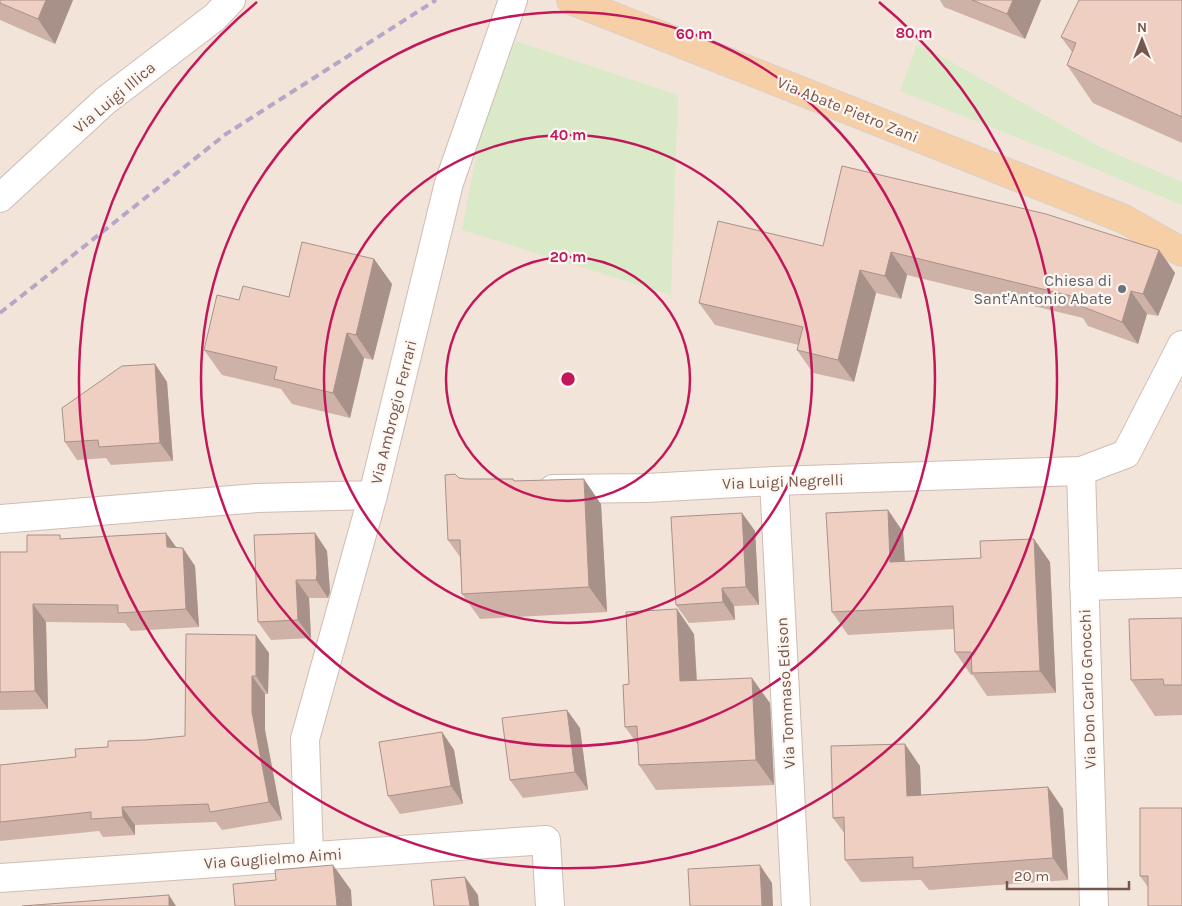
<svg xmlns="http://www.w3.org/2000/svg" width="1182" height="906" font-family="Karla,sans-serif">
<rect width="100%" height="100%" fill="#fcf3ea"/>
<!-- residential -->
<rect fill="#f3e4d9" x="0" y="0" width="1182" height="906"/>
<!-- green -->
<g fill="#dae9c8">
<polygon points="516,41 678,95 671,295 462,230 481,129"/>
<polygon points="917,45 934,52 1104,149 1182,182 1182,205 1076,161 900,91"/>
</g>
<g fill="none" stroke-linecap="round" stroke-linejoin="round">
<defs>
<g id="minor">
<polyline points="0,198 105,101 215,17 231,0"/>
<polyline points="1081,471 1094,906"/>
<polyline points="774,481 796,906"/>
<polyline points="553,489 647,488 774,481 1081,471 1126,454 1182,345"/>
<polyline points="0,519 257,498 373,495 449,183 513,0"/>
<polyline points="1084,586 1182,583"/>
<polyline points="309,855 305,739 373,495"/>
<polyline points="0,878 546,840 550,906"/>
</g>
<polyline id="major" points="571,0 1124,219 1182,252"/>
</defs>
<!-- minor casing -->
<use href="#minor" stroke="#d0bcb2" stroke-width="30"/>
<!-- major casing -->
<use href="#major" stroke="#d9d0cd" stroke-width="30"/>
<!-- minor -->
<use href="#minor" stroke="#fff" stroke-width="28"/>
<!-- major -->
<use href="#major" stroke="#f7cfa6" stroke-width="28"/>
<!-- rail -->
<polyline stroke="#b4a8c6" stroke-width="4" stroke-dasharray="8 5" stroke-linecap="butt" points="0,313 226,134 436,0"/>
</g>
<!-- wall -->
<g fill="#ceb2a8">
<polygon points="0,0 73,0 55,44 0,20"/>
<polygon points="940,0 1041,0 1025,39 944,7"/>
<polygon points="1182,0 1182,143 1093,103 1067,65 1072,52 1061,37"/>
<polygon points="823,246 1159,250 1175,273 1158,316 1147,314 1138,344 1088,326 1083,318 907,275 901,299 876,293 854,382 813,373 797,350 799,345 715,325 699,303"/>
<polygon points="374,259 392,284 373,360 364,358 350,418 292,404 281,389 222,375 204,350 239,300 289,297"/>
<polygon points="155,364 167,382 173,461 111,465 106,458 77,460 65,442"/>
<polygon points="459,478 466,479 515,481 601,504 607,612 480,619 462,594 460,557 448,540"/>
<polygon points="888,510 903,532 905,561 1050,562 1056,693 987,696 973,675 971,675 955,652 954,629 848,635 832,612"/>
<polygon points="742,513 755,531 759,605 734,606 735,620 689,623 676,605"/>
<polygon points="315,533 327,551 330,592 328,598 309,598 311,638 271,640 258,622"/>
<polygon points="63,539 176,547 195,566 199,627 131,631 125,623 46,622 48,709 0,710 0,552 27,552"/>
<polygon points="1182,618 1182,715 1155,716 1131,680"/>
<polygon points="694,634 697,680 770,703 774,785 656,790 639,765 638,745 625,727 629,684"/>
<polygon points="269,653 268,694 265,694 265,730 282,820 222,830 216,822 135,825 135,835 103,837 99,831 0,841 0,765 76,757 108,747 145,740 185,736"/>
<polygon points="580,728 588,790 523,798 510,780"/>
<polygon points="442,732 454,750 463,804 400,814 388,796"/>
<polygon points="920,766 921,795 1048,787 1063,809 1068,880 929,890 921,880 861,882 845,860 845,834 833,818"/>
<polygon points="1182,808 1148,887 1140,876"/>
</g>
<!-- shaded-wall -->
<g fill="#a89188">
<polygon points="46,0 73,0 55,44 38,19"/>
<polygon points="1013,0 1041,0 1025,39 1007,14"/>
<polygon points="1159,250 1175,273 1158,316 1143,294"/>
<polygon points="891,252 907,275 901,299 885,276"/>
<polygon points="374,259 392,284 373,360 356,335"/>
<polygon points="860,270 876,293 854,382 838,360"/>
<polygon points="1131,291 1147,314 1138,344 1122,322"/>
<polygon points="347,333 364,358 350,418 333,393"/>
<polygon points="155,364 167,382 173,461 160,443"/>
<polygon points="584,479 601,504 607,612 589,587"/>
<polygon points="888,510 903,532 906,585 890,562"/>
<polygon points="742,513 755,531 759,605 746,587"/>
<polygon points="166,533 179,551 167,547"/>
<polygon points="315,533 327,551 330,592 328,598 316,580"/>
<polygon points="1034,539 1050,562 1056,693 1040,671"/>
<polygon points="183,548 195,566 199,627 186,609"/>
<polygon points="296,580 309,598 311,638 298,620"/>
<polygon points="722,588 734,606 735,620 723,602"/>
<polygon points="33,604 46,622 48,709 35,691"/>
<polygon points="677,609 694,634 698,706 680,681"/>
<polygon points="256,635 269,653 268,694 256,676"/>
<polygon points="252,676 265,694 265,730 282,820 269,802 252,712"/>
<polygon points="752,678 770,703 774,785 756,760"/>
<polygon points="567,710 580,728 588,790 575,772"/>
<polygon points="442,732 454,750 463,804 451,786"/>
<polygon points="905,744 920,766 922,818 907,796"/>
<polygon points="1048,787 1063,809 1068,880 1053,858"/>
<polygon points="122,807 135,825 135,835 123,817"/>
<polygon points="333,865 351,890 352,906 337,906"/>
<polygon points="760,865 772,883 773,906 762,906"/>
<polygon points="465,877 478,895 479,906 470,906"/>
<polygon points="169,895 176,906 169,906"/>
</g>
<!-- building -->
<g fill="#f0cfc3" stroke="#a89188">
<polygon points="0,0 46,0 38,19 0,3"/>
<polygon points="972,0 1013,0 1007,14"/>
<polygon points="1079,0 1182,0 1182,117 1067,65 1076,43 1061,37"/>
<polygon points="842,166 1046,214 1159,250 1143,294 1131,291 1122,322 1073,303 1075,297 891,252 885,276 860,270 838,360 797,350 803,327 699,303 718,221 823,246"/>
<polygon points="302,242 374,259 356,335 347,333 333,393 274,379 277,367 204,350 217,295 239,300 243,286 289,297"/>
<polygon points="155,364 160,443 99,447 98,440 65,442 62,408 122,366"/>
<polygon points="455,474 459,478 466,479 513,479 514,481 584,479 589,587 462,594 460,540 448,540 445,475"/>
<polygon points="888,510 890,562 981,558 980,541 1034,539 1040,671 972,673 971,652 955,652 953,606 832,612 826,513"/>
<polygon points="742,513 746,587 722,588 723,602 676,605 671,517"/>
<polygon points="166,533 167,547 183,548 186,609 118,613 118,605 33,604 35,691 0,692 0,552 27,552 27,535 60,535 60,539"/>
<polygon points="315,533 317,574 316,580 296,580 298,620 258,622 254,535"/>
<polygon points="677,609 680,681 752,678 756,760 639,765 637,726 625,727 623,685 629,684 626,612"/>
<polygon points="1182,618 1182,685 1164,685 1163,679 1131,680 1129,619"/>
<polygon points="186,634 256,635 256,676 252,676 252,712 269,802 210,812 208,804 122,807 123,817 91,819 91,812 0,822 0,765 76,757 75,749 108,747 108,741 145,740 185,736"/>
<polygon points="567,710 575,772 510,780 502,718"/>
<polygon points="442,732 451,786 388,796 379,742"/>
<polygon points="905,744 907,796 1048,787 1053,858 913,868 913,857 845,860 844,817 833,818 831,746"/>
<polygon points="1140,808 1182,808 1182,906 1148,906 1148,876 1140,876"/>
<polygon points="333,865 337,906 235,906 233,884 276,880 275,870"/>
<polygon points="760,865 762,906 690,906 688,869"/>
<polygon points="465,877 470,906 434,906 431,880"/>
<polygon points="169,895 169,906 22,906"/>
</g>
<!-- distance rings -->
<g fill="none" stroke="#c2185b" stroke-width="2.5">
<circle cx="568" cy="379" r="122"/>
<circle cx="568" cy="379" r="244"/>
<circle cx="568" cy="379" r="367"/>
<path d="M879 2A489 489 0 1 1 257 2"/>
</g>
<!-- markers -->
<circle fill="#6b7280" stroke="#fef7f1" stroke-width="2" cx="1122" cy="289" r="5"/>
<g text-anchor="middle" stroke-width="4.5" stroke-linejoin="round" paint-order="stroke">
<!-- street labels -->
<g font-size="16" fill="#76574e" stroke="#fef7f1">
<text transform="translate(114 97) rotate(-40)" y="6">Via Luigi Illica</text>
<text transform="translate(848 109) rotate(22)" y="6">Via Abate Pietro Zani</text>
<text transform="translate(393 412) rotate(-76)" y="6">Via Ambrogio Ferrari</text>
<text transform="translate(783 481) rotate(-2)" y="6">Via Luigi Negrelli</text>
<text transform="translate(1087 689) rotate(-92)" y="6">Via Don Carlo Gnocchi</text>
<text transform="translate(785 693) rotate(-93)" y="6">Via Tommaso Edison</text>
<text transform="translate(273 858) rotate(-4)" y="6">Via Guglielmo Aimi</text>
</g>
<!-- worship labels -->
<g font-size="16" fill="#5b616d" stroke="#fef7f1" text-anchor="end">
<text x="1112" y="286">Chiesa di<tspan x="1112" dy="18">Sant'Antonio Abate</tspan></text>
</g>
</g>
<circle cx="568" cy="379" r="8" fill="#c2185b" stroke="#fef7f1" stroke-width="2.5"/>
<g font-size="15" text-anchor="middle" font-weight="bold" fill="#c2185b" stroke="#fef7f1" stroke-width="4.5" stroke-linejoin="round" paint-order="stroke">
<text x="914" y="38">80 m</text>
<text x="694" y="39">60 m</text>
<text x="568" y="140">40 m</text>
<text x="568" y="262">20 m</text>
</g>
<!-- north arrow -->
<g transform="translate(1142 40)" stroke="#fef7f1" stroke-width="4" paint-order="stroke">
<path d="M0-4L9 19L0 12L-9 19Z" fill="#76574e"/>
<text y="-8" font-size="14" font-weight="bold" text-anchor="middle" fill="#76574e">N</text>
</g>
<!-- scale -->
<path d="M1007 881v8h122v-8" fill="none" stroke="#76574e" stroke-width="2.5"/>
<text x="1014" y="881" font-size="15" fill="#76574e" stroke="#fef7f1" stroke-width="4" paint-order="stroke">20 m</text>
</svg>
